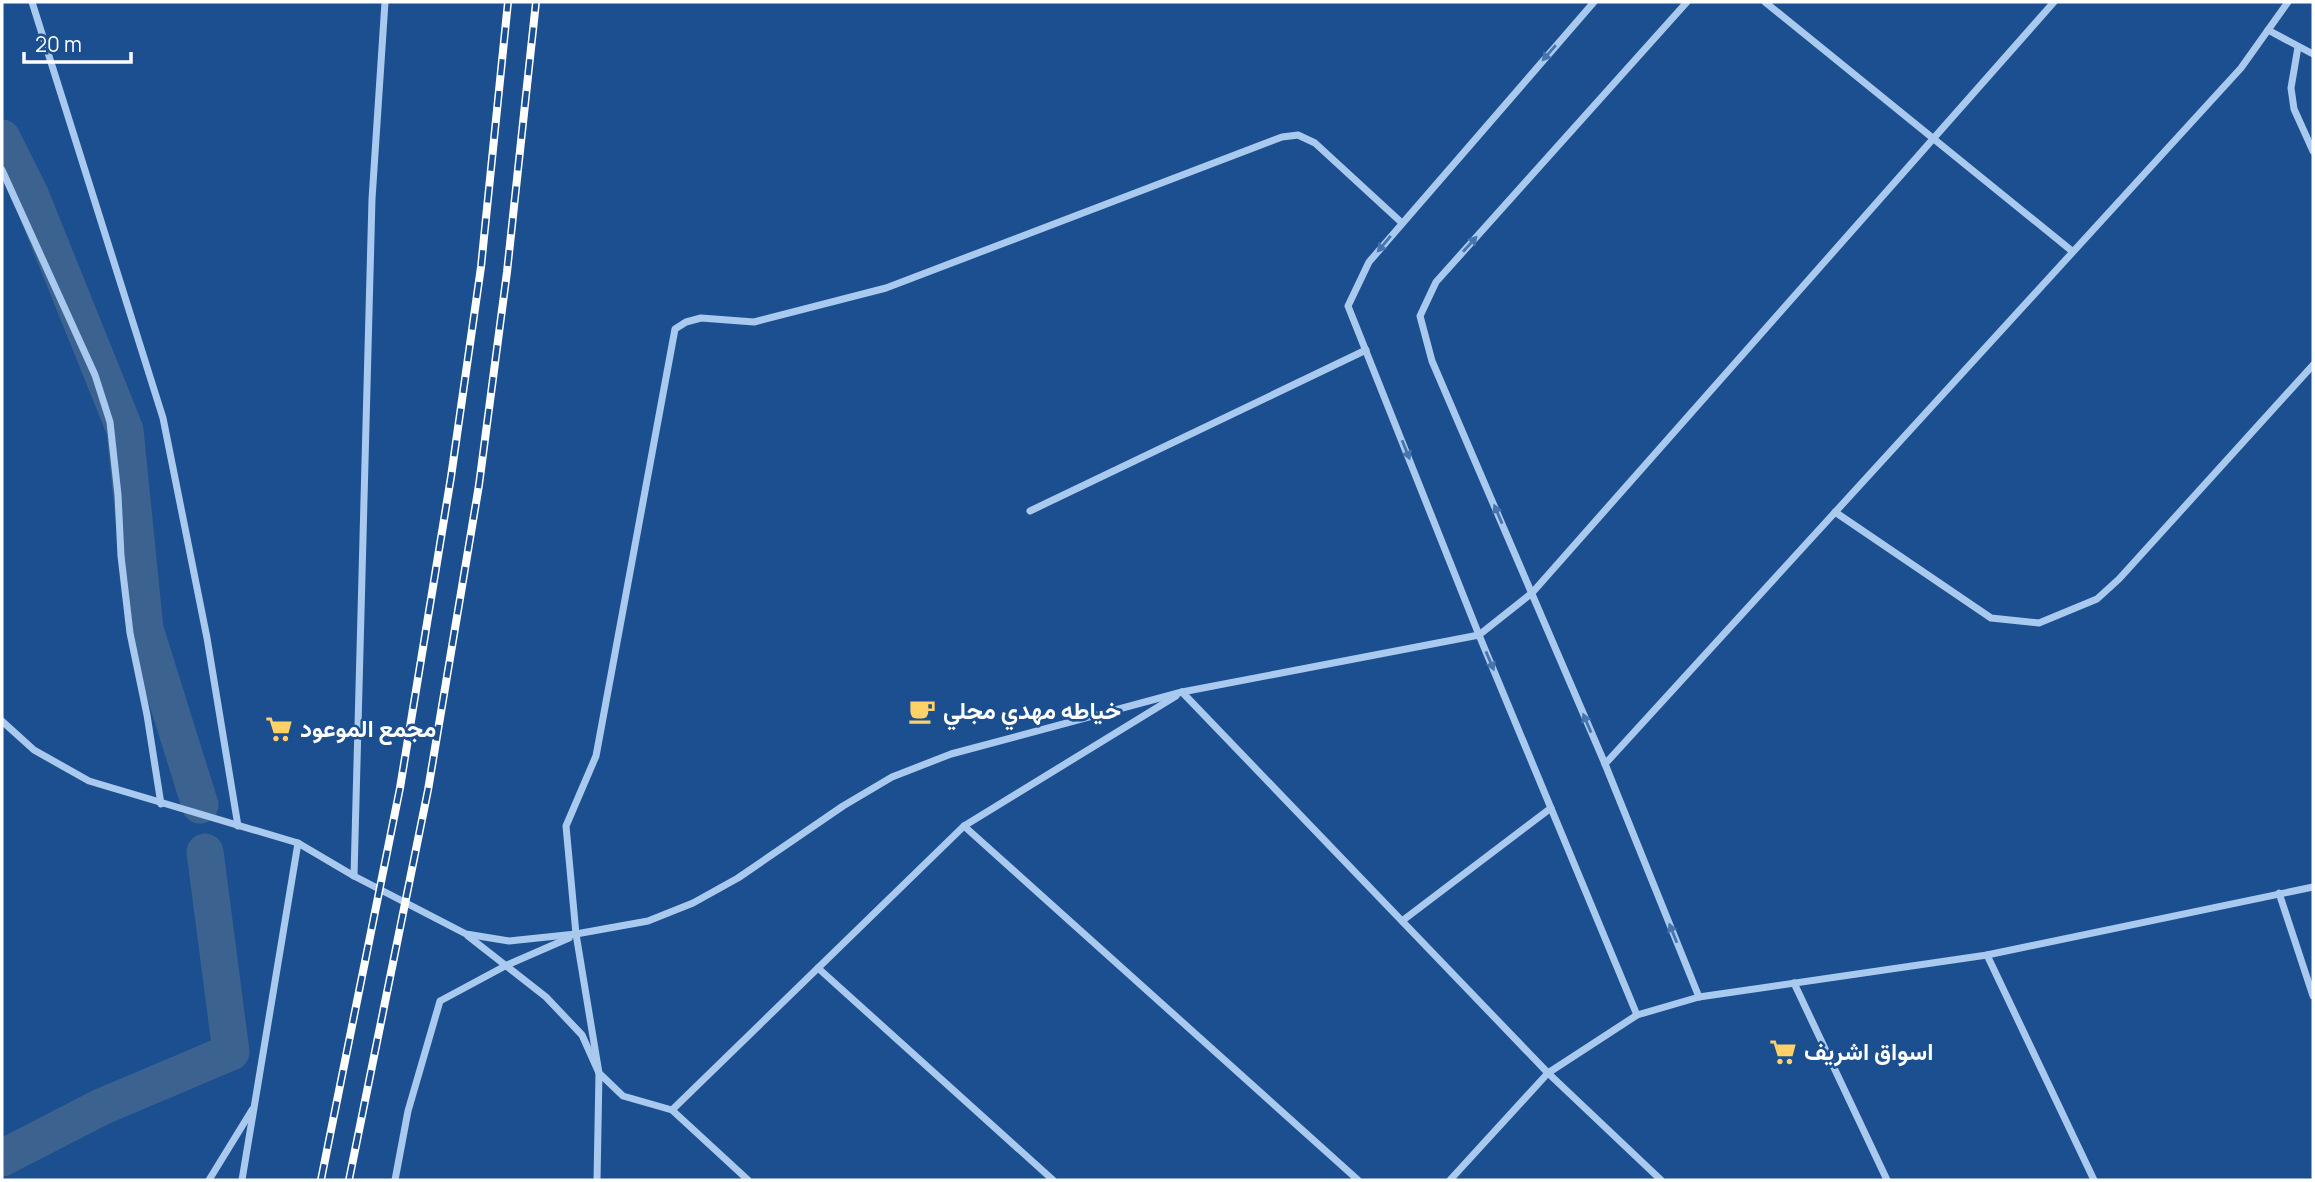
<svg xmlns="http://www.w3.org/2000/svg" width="2315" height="1182" font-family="Manrope,Vazirmatn,sans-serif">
<rect width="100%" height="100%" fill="#1b4f8f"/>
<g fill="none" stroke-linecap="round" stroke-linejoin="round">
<!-- canal -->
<g stroke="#3c6290" stroke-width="37">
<polyline points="2,138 30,194 125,430 145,629 200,805"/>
<polyline points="2,1158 101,1107 231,1052 205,852"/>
</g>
<!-- minor -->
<g stroke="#a9c9ee" stroke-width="7">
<polyline points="32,2 163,418 207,638 238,826"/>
<polyline points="1594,2 1369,262 1348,306 1479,635 1637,1015"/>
<polyline points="1687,2 1436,282 1420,316 1432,361 1605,764 1699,997"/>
<polyline points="1765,2 2072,251"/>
<polyline points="2268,30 2313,54"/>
<polyline points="2298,47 2291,88 2294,109 2313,151"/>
<polyline points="2,170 95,375 110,422 118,495 121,556 130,633 147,715 161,804"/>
<polyline points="1030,511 1366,350"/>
<polyline points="1835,512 1991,618 2039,623 2097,599 2119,579 2313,365"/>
<polyline points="1182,692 1548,1073 1661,1180"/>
<polyline points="2,721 34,750 89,781 298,843 354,876 466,934 509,941 576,934 648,921 693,903 738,878 843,806 892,777 951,754 1182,692 1479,635 1532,593 2054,2"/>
<polyline points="1605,764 2241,68 2288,2"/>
<polyline points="964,826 1358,1180"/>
<polyline points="354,876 372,199 385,2"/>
<polyline points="2279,893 2313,996"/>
<polyline points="1402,921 1551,808"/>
<polyline points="468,936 546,997 582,1035 599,1073 623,1096 672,1110 964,826 1176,696"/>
<polyline points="1987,955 2094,1180"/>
<polyline points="818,968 1053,1180"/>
<polyline points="1794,983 1887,1180"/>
<polyline points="672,1110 748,1180"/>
<polyline points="209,1180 252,1110"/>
<polyline points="242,1180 298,843"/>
<polyline points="395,1180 408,1111 440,1001 507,965 569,938"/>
<polyline points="597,1180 599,1073 576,934 566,826 596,756 675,329 686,322 701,318 754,322 886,288 1282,137 1298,135 1315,143 1402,223"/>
<polyline points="1450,1180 1548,1073 1637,1015 1699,997 1987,955 2313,887"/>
</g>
<defs>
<g id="rail">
<polyline points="321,1180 400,788 451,477 481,267 508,2"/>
<polyline points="349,1180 428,790 479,485 507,272 536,2"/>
</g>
</defs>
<!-- rail casing -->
<use href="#rail" stroke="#fff" stroke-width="8"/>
<!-- rail -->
<use href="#rail" stroke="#1b4f8f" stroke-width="5" stroke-dasharray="16" stroke-linecap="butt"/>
</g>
<!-- one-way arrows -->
<defs><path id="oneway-solid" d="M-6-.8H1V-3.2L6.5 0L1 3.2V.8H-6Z" transform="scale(1.75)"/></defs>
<g fill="#4674ac">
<use href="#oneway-solid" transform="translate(1549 53) rotate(131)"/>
<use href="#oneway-solid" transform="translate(1384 244) rotate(130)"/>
<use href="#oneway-solid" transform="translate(1470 244) rotate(-48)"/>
<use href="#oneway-solid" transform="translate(1406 450) rotate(68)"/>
<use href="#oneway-solid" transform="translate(1498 514) rotate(-113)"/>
<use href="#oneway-solid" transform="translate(1490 661) rotate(67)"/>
<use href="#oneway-solid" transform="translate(1587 723) rotate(-113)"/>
<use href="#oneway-solid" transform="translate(1673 933) rotate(-112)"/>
</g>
<!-- icons -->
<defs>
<symbol id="cafe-bare" viewBox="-9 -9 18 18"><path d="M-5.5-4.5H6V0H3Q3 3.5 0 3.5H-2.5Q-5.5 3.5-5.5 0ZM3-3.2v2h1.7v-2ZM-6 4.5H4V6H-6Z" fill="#ffd166" stroke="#1b4f8f" stroke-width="2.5" paint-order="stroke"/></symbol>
<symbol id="supermarket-bare" viewBox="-9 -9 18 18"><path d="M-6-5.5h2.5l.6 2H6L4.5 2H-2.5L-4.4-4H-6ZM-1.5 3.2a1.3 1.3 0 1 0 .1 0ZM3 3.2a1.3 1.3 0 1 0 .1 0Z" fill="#ffd166" stroke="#1b4f8f" stroke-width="2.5" paint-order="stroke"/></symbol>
</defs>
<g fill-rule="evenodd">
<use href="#cafe-bare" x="903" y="692" width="38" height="38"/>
<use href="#supermarket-bare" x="260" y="710" width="38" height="38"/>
<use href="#supermarket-bare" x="1764" y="1033" width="38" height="38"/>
</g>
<g text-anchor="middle" stroke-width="5" stroke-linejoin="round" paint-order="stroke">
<!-- poi labels -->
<g font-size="24" font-weight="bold" fill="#fff" stroke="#1b4f8f" text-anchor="start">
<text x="943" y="719">خياطه مهدي مجلي</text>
<text x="300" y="737">مجمع الموعود</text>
<text x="1804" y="1060">اسواق اشريف</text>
</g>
</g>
<!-- border -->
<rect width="2315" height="1182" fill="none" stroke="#ffffff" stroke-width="7"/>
<!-- scale -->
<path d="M24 52v10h107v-10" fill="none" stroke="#ffffff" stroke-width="3.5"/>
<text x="35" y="52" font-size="21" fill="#ffffff" stroke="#1b4f8f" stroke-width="5" paint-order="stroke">20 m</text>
</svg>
